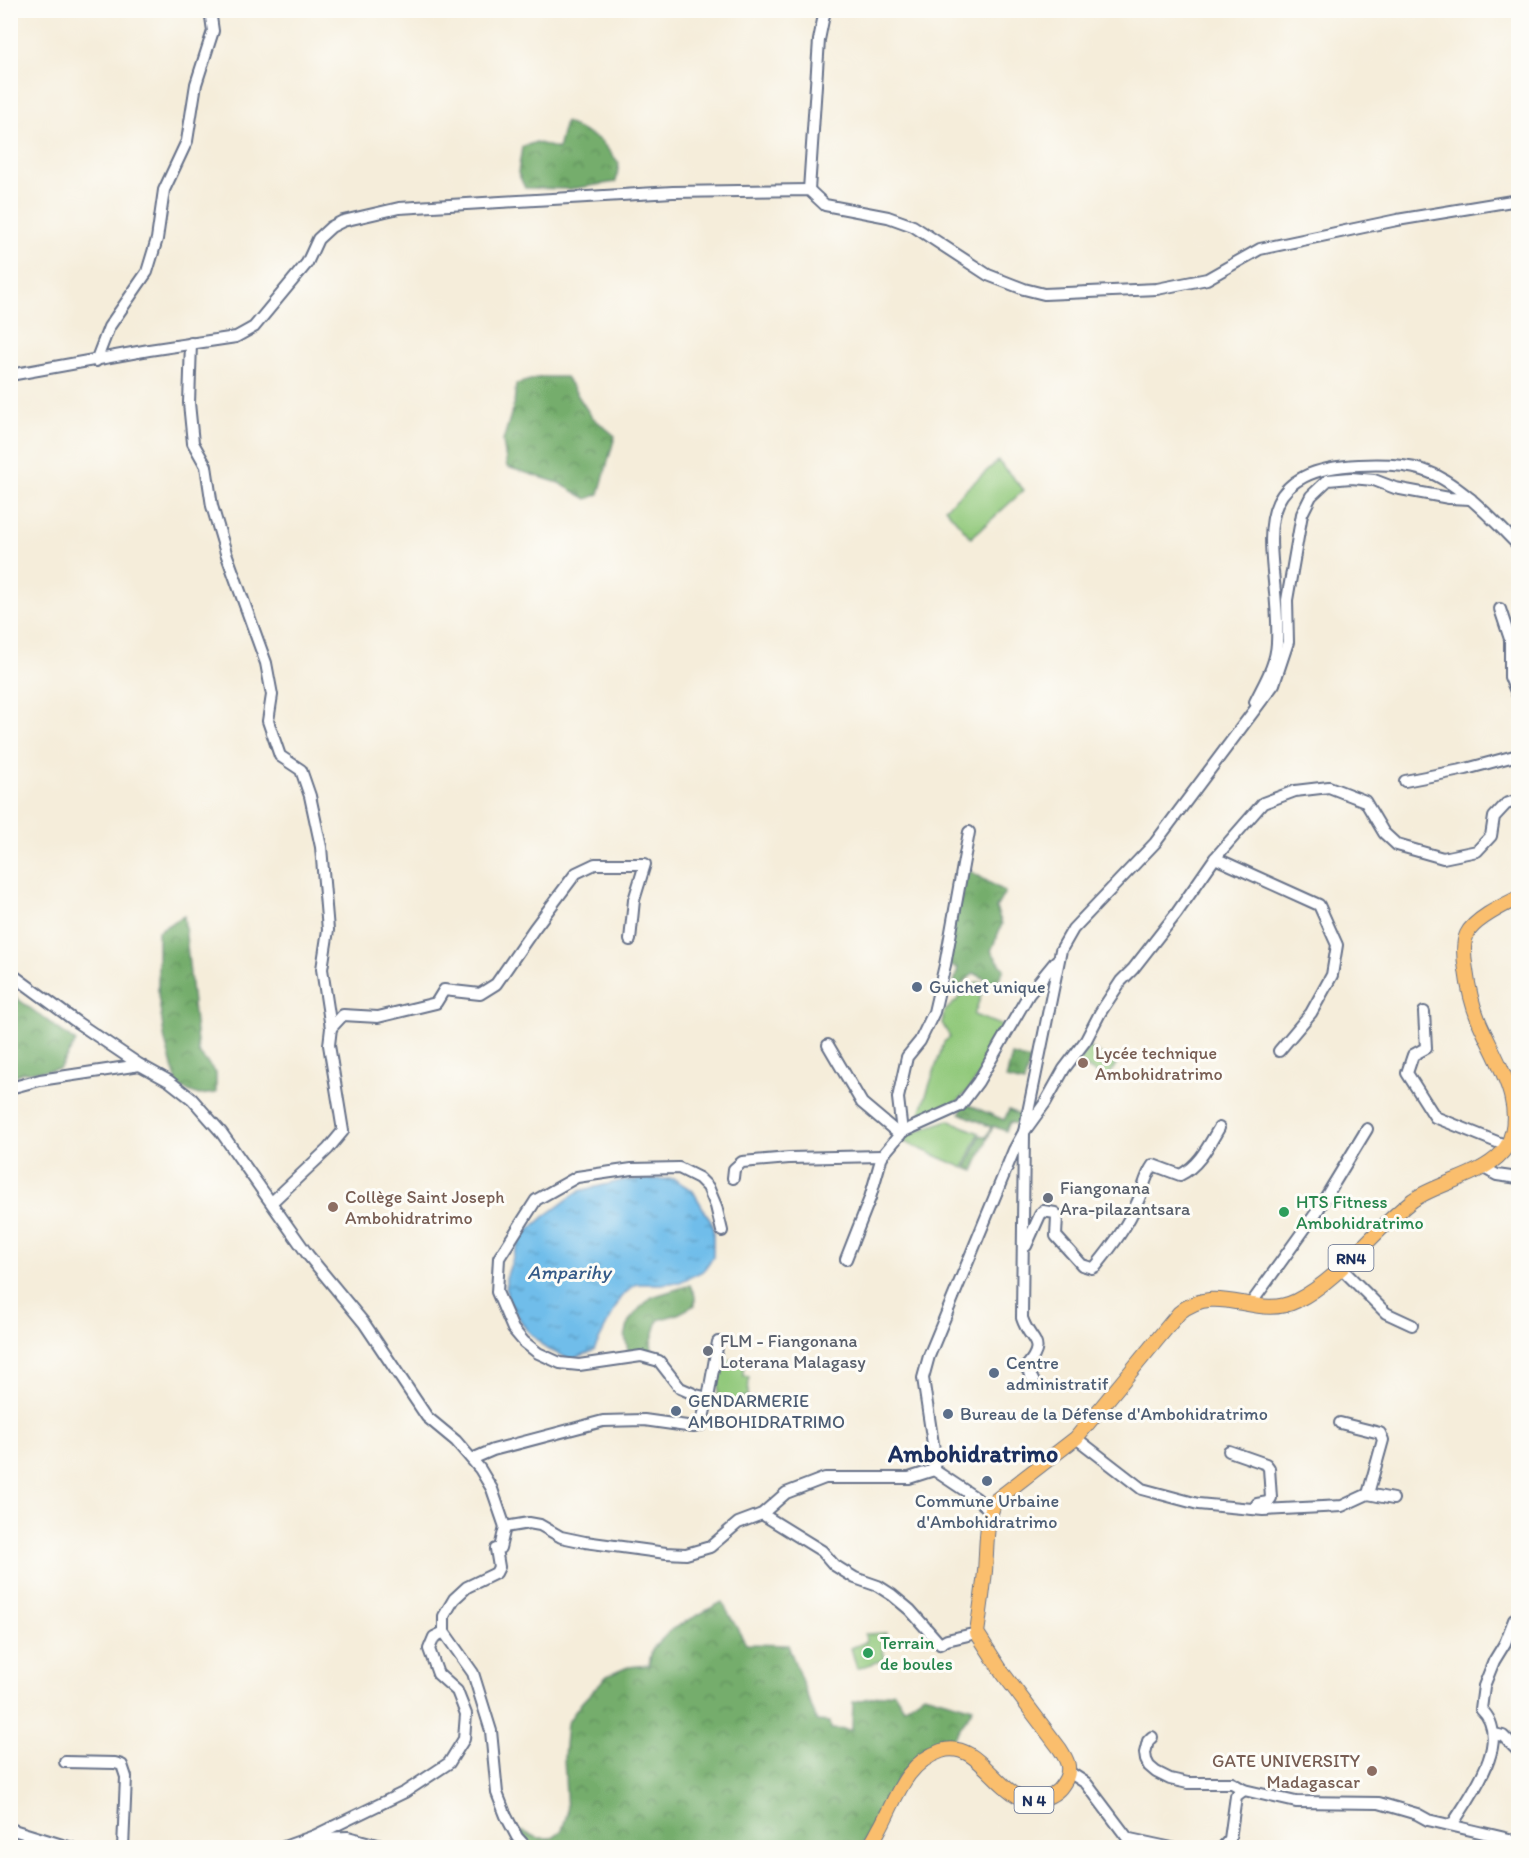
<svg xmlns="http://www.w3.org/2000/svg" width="1529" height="1858" font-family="Itim,sans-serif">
<defs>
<pattern id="forest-crowns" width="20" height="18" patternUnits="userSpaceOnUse" patternTransform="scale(1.5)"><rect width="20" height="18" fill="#75ad6c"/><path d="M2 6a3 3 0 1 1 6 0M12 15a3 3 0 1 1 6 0" fill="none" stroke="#5f8d5c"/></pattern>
<pattern id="water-ripples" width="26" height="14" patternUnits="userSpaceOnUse" patternTransform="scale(1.5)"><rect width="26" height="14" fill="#70bdea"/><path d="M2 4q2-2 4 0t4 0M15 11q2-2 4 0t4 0" fill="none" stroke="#5b9ac1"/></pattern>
</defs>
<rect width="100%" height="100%" fill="#fdfcf7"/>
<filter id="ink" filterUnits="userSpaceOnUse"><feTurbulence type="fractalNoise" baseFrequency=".0167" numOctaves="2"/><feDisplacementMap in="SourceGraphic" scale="12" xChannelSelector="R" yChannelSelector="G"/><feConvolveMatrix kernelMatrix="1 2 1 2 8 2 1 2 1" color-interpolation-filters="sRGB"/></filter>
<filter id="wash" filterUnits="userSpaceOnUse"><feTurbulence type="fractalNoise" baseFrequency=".008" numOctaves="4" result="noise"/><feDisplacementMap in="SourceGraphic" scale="24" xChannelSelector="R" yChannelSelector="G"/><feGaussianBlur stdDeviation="1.35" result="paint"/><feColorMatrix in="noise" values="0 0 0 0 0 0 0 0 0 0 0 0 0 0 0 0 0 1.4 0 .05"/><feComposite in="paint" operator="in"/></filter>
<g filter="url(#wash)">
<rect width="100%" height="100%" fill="#f5edda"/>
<!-- grass -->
<g fill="#92c97c" stroke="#567c6d" stroke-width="1.5">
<polygon points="998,461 1024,490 971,538 945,508"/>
<path d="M977,982l6,1 1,4 -10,28 32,12c-17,30 -33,69 -65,86 -7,3 -16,5 -23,6l26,-77 6,-5 -8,-14 2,-11z"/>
<polygon points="1088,1047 1116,1064 1107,1080 1079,1063"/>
<polygon points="948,1120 979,1133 964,1168 902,1141 909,1134"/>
<polygon points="720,1360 744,1361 743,1376 749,1377 748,1397 742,1397 741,1406 717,1404"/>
<polygon points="886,1633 882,1645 885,1659 857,1669 851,1648 866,1642 865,1634"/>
</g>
<!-- forest -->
<g fill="url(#forest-crowns)" stroke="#486e65" stroke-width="1.5">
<polygon points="565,122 600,140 619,163 616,182 570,189 525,188 518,173 522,147 536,142 558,149"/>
<polygon points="541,377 566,377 591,416 615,436 599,494 587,499 559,483 507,467 503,441 514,404 516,384"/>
<polygon points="967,869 1005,892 996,908 1002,924 991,951 1004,969 996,985 974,973 951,994 958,968 945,965"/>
<polygon points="184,916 198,1052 216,1073 216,1093 199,1095 178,1087 165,1041 158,995 158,931"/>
<polygon points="11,994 76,1042 59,1069 21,1073 11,1078"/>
<polygon points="1012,1055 1030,1060 1024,1083 1006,1079"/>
<polygon points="964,1103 1004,1120 1009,1110 1020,1115 1016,1124 1010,1122 1006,1131 993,1126 974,1171 966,1168 980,1135 987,1137 991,1127 960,1113"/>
<polygon points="690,1285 695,1296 695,1305 678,1314 658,1320 651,1343 652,1350 635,1354 628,1351 625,1337 629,1321 640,1308 652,1297"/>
<polygon points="722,1602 746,1644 788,1645 817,1721 830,1722 831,1729 852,1730 853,1702 894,1692 904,1708 924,1694 973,1708 953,1739 929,1749 898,1778 872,1834 859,1847 530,1847 518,1830 539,1838 551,1838 562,1830 567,1814 564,1757 567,1723 582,1702 607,1676 628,1667 649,1665 652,1649 672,1629"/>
</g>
<!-- water -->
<polygon fill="url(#water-ripples)" stroke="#4676a4" stroke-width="1.5" points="674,1179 693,1191 713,1225 713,1257 703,1271 680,1282 661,1284 636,1284 621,1297 594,1350 571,1360 545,1348 526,1329 507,1299 506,1278 520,1238 545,1216 579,1191 625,1180"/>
</g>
<g filter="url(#ink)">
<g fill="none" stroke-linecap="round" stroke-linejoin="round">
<defs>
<g id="minor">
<polyline points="809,190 819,40 825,10"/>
<polyline points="191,343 189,403 193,443 206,466 212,506 226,553 266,663 272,695 268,721 280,756 301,770 310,796 321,847 328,930 322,969 331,1028 329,1045 343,1131 328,1149 272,1202"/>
<polyline points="96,361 109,327 147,272 157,239 164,190 187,141 196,84 213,31 210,10"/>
<polyline points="10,375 149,350 236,337 254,327 307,263 318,239 331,227 343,221 399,208 673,192 809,190 825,205 888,217 913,226 988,275 1024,289 1044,294 1157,289 1207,279 1260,249 1397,220 1518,200"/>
<polyline points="1500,609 1510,639 1510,677 1518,696"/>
<path d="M1255,702c9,-19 21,-37 22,-59 5,-83 -46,-172 82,-178 21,-1 44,-1 64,5 35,11 70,50 95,75"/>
<polyline points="1405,781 1466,769 1518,755"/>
<polyline points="1215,858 1319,905 1337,945 1332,975 1311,1013 1279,1051"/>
<polyline points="10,973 78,1023 140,1065 169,1081 192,1099 221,1132 308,1255 364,1323 427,1417 456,1441 480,1469 492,1489 505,1527 529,1523 540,1525 561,1537 585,1542 666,1553 686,1554 710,1547 738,1523 762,1514 786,1493 825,1478 909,1478 934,1470 976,1498 991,1511"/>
<polyline points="1424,1012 1426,1048 1413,1055 1407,1073 1435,1117 1507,1146"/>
<polyline points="331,1028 343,1015 378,1017 436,1003 444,990 480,994 496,984 534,929 576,873 595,864 645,864 634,900 630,940"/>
<polyline points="828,1045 862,1103 900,1135"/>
<polyline points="10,1088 40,1080 140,1065"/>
<polyline points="902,1132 898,1098 907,1057 920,1041 934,1012 945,965 969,832"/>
<polyline points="1482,1167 1497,1175 1518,1178"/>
<polyline points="733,1178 734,1169 742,1162 789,1158 882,1156"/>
<path d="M1026,1246l14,-31 3,-4 12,2 2,3 -1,20 26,29 10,3 4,-2c17,-21 32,-41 42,-65 6,-13 7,-25 15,-36l27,10c19,-9 29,-30 39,-47"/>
<polyline points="846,1259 870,1198 882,1156 902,1132 960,1106 978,1082 1029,994 1056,961"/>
<polyline points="1341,1268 1386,1313 1412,1325"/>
<polyline points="1250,1305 1316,1213 1367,1129"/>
<path d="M1034,1382l-8,-15c22,-26 4,-24 -4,-49l2,-186 37,-182 12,-21 82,-86 119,-159 14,-42 -1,-42 15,-86 9,-18 17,-16 23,-2 23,2 21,8 54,10 22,1"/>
<polyline points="708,1398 718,1342"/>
<polyline points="1340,1423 1380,1433 1383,1440 1368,1494"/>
<polyline points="1076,1438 1142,1489 1198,1504 1263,1510 1342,1506 1368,1494 1393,1499"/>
<polyline points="1229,1451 1266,1464 1269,1468 1271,1498 1268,1502 1257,1504 1254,1509"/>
<polyline points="472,1459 493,1450 603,1421 644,1420 694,1427 701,1425 708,1398 696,1395 680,1388 659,1361 641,1356 579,1365 560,1363 538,1353 524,1342 513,1329 497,1292 499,1258 536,1200 577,1177 632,1169 679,1168 699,1178 708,1187 716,1206 722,1231"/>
<polyline points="934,1470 935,1457 923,1378 929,1356 1014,1150 1024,1132 1045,1103 1064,1069 1086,1040 1100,1013 1121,981 1133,969 1176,914 1215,858 1263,803 1295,791 1329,787 1365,801 1384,833 1397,845 1443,858 1477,851 1491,836 1494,817 1506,804 1518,800"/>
<polyline points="762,1514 822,1551 834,1565 855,1578 878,1586 892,1595 910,1610 940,1644 947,1640 977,1633"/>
<polyline points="505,1527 500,1548 496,1549 499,1567 496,1573 467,1587 454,1599 444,1616 444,1632 473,1673 491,1731 497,1793 506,1816 517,1837 527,1848"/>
<polyline points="1494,1734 1503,1736 1518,1751"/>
<polyline points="1152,1737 1148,1741 1145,1753 1146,1760 1149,1766 1156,1772 1170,1779 1188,1783 1232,1783 1244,1790 1296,1802 1379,1803 1417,1814 1428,1820 1518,1841"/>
<polyline points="65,1762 115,1763 122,1765 126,1777 123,1848"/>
<polyline points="1069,1772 1086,1783 1135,1848"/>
<path d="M1452,1825c18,-29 62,-85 29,-116l3,-23 10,-25 11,-18 9,-23 4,-5"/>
<polyline points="10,1829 72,1848"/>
<polyline points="314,1836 322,1838 348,1837 389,1848"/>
<polyline points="1130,1839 1172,1848"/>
<polyline points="281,1848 314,1836 405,1792 449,1763 464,1739 466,1714 457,1691 438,1674 429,1649 434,1637 444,1632"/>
<polyline points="1222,1848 1230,1839 1236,1796 1244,1790"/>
</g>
<path id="major" d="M868,1848c5,-6 8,-13 12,-20 16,-29 25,-65 61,-77 43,-15 62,66 106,46 10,-4 14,-9 19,-18 5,-12 1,-19 -6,-30l-58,-77 -25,-39c3,-21 6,-41 8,-62 2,-24 0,-50 11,-71l80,-62 103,-125c39,-33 77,8 117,-12 46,-23 77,-71 117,-101 27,-19 76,-25 94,-54 22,-42 -14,-89 -29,-127 -6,-15 -10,-33 -12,-49 -2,-11 -4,-25 1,-36 7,-15 37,-29 51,-36"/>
</defs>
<!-- minor casing -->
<use href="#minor" stroke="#677289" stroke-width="14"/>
<!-- major casing -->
<use href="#major" stroke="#677289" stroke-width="16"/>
<!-- minor -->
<use href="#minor" stroke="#fff" stroke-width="10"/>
<!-- major -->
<use href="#major" stroke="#fabe6d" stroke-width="14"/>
</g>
</g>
<!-- markers -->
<g fill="#5c6f8a" stroke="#fdfcf7" stroke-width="2">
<circle cx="917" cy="987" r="6"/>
<circle cx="994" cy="1373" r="6"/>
<circle cx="676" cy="1411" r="6"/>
<circle cx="948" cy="1414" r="6"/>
<circle cx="987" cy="1481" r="6"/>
</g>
<g fill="#8d6e63" stroke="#fdfcf7" stroke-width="2">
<circle cx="1083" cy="1063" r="6"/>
<circle cx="333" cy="1207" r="6"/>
<circle cx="1372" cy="1771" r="6"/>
</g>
<g fill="#6b7280" stroke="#fdfcf7" stroke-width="2">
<circle cx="1048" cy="1198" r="6"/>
<circle cx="708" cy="1351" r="6"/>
</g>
<g fill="#2e9e5b" stroke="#fdfcf7" stroke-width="2">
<circle cx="1284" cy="1212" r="6"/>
<circle cx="868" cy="1653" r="6"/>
</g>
<g text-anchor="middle" stroke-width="6" stroke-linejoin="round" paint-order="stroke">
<!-- shield labels -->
<g fill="#fdfcf7" stroke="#5f6c8c" stroke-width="1.5">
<rect x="1328.5" y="1245" width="45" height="26" rx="4.5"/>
<rect x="1014.5" y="1787" width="39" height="26" rx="4.5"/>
</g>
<g font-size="16" font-weight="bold" fill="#1b2f5e">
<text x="1351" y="1264">RN4</text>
<text x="1034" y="1806">N 4</text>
</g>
<!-- service labels -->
<g font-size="18" fill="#4e5e75" stroke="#fdfcf7" text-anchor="start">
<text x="929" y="993">Guichet unique</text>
<text x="1006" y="1369">Centre<tspan x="1006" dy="21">administratif</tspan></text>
<text x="688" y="1407">GENDARMERIE<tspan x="688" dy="21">AMBOHIDRATRIMO</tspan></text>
<text x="960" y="1420">Bureau de la Défense d'Ambohidratrimo</text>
<text x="987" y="1507" text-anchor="middle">Commune Urbaine<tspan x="987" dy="21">d'Ambohidratrimo</tspan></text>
</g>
<!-- education labels -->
<g font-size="18" fill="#785e54" stroke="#fdfcf7" text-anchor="start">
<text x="1095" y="1059">Lycée technique<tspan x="1095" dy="21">Ambohidratrimo</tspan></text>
<text x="345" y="1203">Collège Saint Joseph<tspan x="345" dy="21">Ambohidratrimo</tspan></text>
<text x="1360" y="1767" text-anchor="end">GATE UNIVERSITY<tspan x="1360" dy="21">Madagascar</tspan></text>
</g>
<!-- worship labels -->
<g font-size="18" fill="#5b616d" stroke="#fdfcf7" text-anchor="start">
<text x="1060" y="1194">Fiangonana<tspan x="1060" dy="21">Ara-pilazantsara</tspan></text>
<text x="720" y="1347">FLM - Fiangonana<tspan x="720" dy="21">Loterana Malagasy</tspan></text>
</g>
<!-- leisure labels -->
<g font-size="18" fill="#27864d" stroke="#fdfcf7" text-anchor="start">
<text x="1296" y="1208">HTS Fitness<tspan x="1296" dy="21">Ambohidratrimo</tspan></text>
<text x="880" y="1649">Terrain<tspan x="880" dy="21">de boules</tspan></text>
</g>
<!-- water labels -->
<g font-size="20" font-style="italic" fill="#355a88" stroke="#fdfcf7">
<text x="569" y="1279">Amparihy</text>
</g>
<!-- district labels -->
<g font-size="24" font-weight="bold" fill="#1b2f5e" stroke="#fdfcf7">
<text x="973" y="1462">Ambohidratrimo</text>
</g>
</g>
<!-- margin -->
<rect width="1529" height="1858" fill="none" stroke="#fdfcf7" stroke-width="36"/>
</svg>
